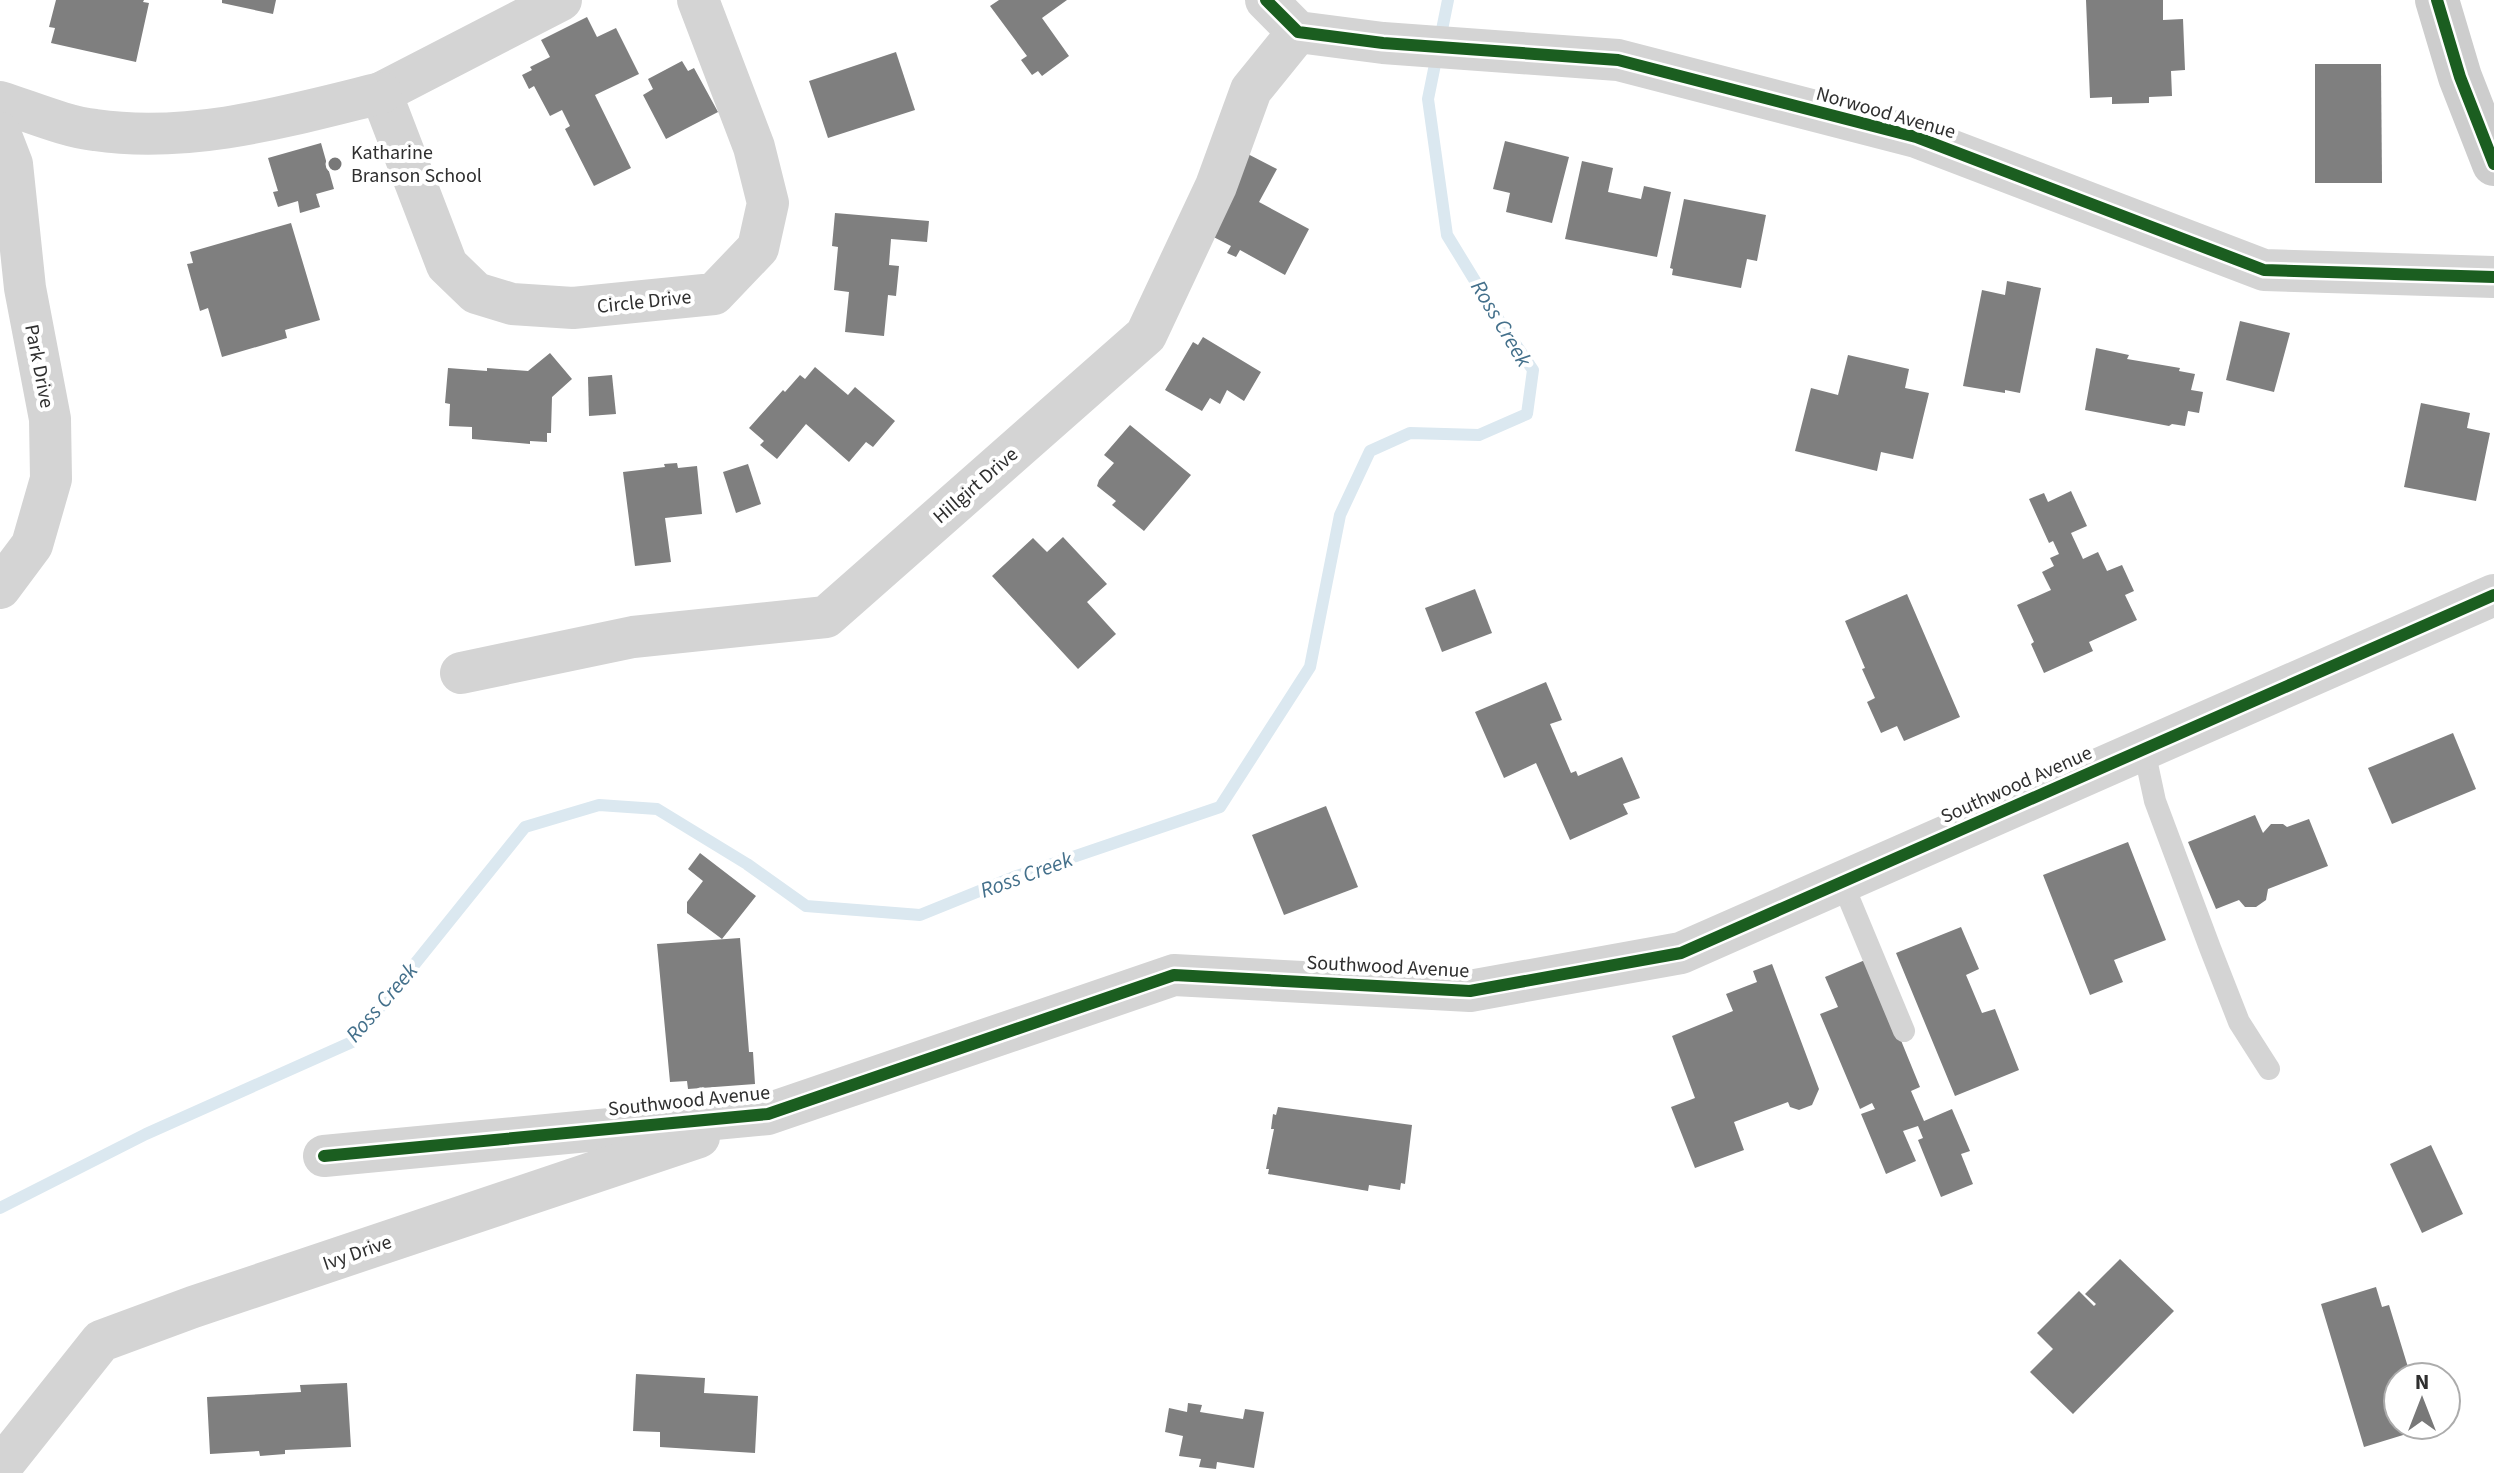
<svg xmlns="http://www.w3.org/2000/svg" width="2494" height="1473" font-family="'Source Sans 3',sans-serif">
<rect width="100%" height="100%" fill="#fff"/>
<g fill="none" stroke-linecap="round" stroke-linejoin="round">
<!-- stream -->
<polyline stroke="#dbe8f0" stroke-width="12" points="0,1208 146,1134 352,1042 525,827 599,805 657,809 747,864 806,906 920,915 1014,877 1220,807 1310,667 1340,515 1370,451 1410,433 1479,435 1527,414 1533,370 1499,320 1447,235 1428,99 1448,0"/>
</g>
<!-- building -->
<g fill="#7f7f7f">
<polygon points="56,0 144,0 143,2 149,3 136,62 51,43 55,28 49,27"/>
<polygon points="222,0 276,0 273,14 222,3"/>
<polygon points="999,0 1067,0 1042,18 1069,56 1042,76 1038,71 1032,75 1021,60 1027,56 990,6"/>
<polygon points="2086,0 2163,0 2163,20 2183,19 2185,70 2171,71 2172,96 2149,97 2149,103 2112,104 2112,97 2090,98"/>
<polygon points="587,17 597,37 616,28 639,74 595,95 631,168 594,186 565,129 570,126 562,110 550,116 534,86 529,89 522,75 532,70 530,67 550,57 541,40"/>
<polygon points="896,52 915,110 828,138 809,81"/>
<polygon points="682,61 688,71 694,68 718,112 666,139 643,95 653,89 648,79"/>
<polygon points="2315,64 2381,64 2382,183 2315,183"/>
<polygon points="1505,141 1569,157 1552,223 1506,212 1510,193 1493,189"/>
<polygon points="321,143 334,189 316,194 320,207 300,213 298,201 278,207 273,192 278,191 268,158"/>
<polygon points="1242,151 1277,169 1259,202 1309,229 1285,275 1240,250 1236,257 1227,253 1231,246 1200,230"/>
<polygon points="1582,161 1613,168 1608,192 1641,199 1644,186 1671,192 1657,257 1565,239"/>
<polygon points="1684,199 1766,215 1757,261 1747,259 1741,288 1672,275 1673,269 1670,268"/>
<polygon points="835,213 929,221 927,242 891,239 889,265 899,266 896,296 888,295 884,336 845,332 849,292 834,290 838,247 832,246"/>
<polygon points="291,223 320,320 285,330 287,338 222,357 208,308 200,311 187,264 193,263 190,252"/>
<polygon points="2007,281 2041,288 2020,393 2005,390 2005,393 1963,386 1982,290 2005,295"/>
<polygon points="2240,321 2290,333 2274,392 2226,380"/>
<polygon points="1203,337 1261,372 1244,401 1227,390 1220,404 1210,398 1202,411 1165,390 1193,342 1198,345"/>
<polygon points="2096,348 2129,355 2127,359 2180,368 2179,371 2195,374 2191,390 2203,392 2199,413 2188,411 2185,426 2172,424 2169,426 2085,410"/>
<polygon points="550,353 572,379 552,397 551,433 547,433 547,442 530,441 530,444 472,439 472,427 449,426 450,404 445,403 448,368 487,371 487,368 528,371"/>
<polygon points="1848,355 1909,369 1905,388 1929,393 1913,459 1881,452 1877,471 1795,451 1811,388 1838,395"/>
<polygon points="815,367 848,395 855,387 895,421 873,447 866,442 849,462 806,424 777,459 760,445 764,441 749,428 783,390 785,392 800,375 805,379"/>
<polygon points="612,375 616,414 589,416 588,377"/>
<polygon points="2421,403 2470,413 2467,428 2490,433 2476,501 2404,487"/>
<polygon points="1130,425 1191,475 1144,531 1112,505 1116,501 1097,486 1099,480 1114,463 1104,455"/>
<polygon points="677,463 678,468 697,466 702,514 665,518 671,562 635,566 623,472 665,467 664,464"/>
<polygon points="748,464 761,504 736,513 723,472"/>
<polygon points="2071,491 2087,526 2071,533 2083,559 2098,552 2107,571 2122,565 2134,591 2125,595 2137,620 2089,642 2093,651 2044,673 2031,644 2034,642 2017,605 2051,590 2042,572 2054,566 2050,558 2059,554 2053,541 2049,543 2029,499 2044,493 2048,502"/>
<polygon points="1063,537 1107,584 1087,602 1116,634 1078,669 992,576 1033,538 1047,552"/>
<polygon points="1475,589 1492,633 1442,652 1425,608"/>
<polygon points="1907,594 1960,717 1904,741 1897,726 1881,733 1867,702 1875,698 1862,669 1865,668 1845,621"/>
<polygon points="1546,682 1562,720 1550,724 1571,773 1576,771 1578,776 1622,757 1640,798 1623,804 1628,814 1570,840 1536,763 1504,778 1475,712"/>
<polygon points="2453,733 2476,789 2392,824 2368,768"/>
<polygon points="1326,806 1358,887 1284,915 1252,835"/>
<polygon points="2255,815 2263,833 2271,824 2283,824 2287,827 2309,819 2328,866 2268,889 2266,900 2256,907 2245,907 2239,900 2216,909 2188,842"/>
<polygon points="2128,842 2166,940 2114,960 2123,982 2090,995 2043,875"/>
<polygon points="700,853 756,896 722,939 687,913 687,902 703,881 688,869"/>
<polygon points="1961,927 1979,969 1966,975 1982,1013 1995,1009 2019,1070 1955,1096 1896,953"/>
<polygon points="740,938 749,1052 753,1052 755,1084 688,1089 687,1081 670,1082 657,944"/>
<polygon points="1865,960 1880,989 1920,1087 1911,1091 1924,1121 1952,1109 1970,1151 1961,1154 1973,1184 1941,1197 1918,1140 1923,1138 1918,1126 1903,1131 1916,1161 1886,1174 1861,1114 1875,1109 1872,1103 1860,1109 1820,1014 1838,1007 1825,977"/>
<polygon points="1772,964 1819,1089 1812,1105 1799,1110 1790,1107 1788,1102 1734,1122 1744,1150 1695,1168 1671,1107 1695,1098 1672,1036 1733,1011 1726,994 1757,982 1753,971"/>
<polygon points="1278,1107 1412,1125 1405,1184 1401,1183 1400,1190 1369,1185 1368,1191 1268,1174 1269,1169 1266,1169 1274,1129 1271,1129 1273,1114 1276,1115"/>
<polygon points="2431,1145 2463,1214 2422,1233 2390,1164"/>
<polygon points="2120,1259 2174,1311 2073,1414 2030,1372 2053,1349 2037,1333 2079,1291 2094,1306 2096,1304 2085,1294"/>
<polygon points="2376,1287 2382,1307 2389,1305 2411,1377 2398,1377 2398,1425 2425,1425 2426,1428 2364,1447 2321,1304"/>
<polygon points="636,1374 705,1378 704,1393 758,1396 755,1453 660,1447 660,1432 633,1431"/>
<polygon points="347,1383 351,1447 285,1450 285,1454 260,1456 259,1451 210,1454 207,1397 301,1392 300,1385"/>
<polygon points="1188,1403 1202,1405 1200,1412 1243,1419 1245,1409 1264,1412 1254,1468 1217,1462 1216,1469 1199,1467 1201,1459 1179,1456 1183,1436 1165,1432 1169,1408 1187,1412"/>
</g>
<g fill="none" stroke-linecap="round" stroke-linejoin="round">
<!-- lane -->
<g stroke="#d4d4d4" stroke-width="22">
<polyline points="2144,750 2155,801 2210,948 2239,1022 2269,1069"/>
<polyline points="1842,882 1904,1031"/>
</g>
<!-- street -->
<g stroke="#d4d4d4" stroke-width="42">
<polyline points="561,0 381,93 447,265 476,293 512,304 573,308 714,294 758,248 768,203 754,147 698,0"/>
<polyline points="1266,0 1298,32 1383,43 1618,60 1916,137 2264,270 2494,277"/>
<path d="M0,102c29,9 66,25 95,28 96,14 193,-14 286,-37"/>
<polyline points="0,133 12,164 25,288 50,419 51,479 32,545 0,588"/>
<polyline points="461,673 633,637 826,617 1146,335 1216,186 1251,90 1298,32"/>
<polyline points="324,1156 768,1114 1174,975 1470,991 1681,953 2494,595"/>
<polyline points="0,1468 101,1341 193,1307 699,1137"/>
</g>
<!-- secondary -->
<polyline stroke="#cdcdcd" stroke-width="44" points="2437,0 2460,77 2494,164"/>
<defs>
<g id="cycleway">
<polyline points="1266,0 1298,32 1383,43 1618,60 1916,137 2264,270 2494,277"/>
<polyline points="2437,0 2460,77 2494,164"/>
<polyline points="324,1156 768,1114 1174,975 1470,991 1681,953 2494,595"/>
</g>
</defs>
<!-- cycleway casing -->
<use href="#cycleway" stroke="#fff" stroke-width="17"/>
<!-- cycleway -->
<use href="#cycleway" stroke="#1b5e20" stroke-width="12"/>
</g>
<!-- markers -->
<circle fill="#787878" stroke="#fff" stroke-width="3" cx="335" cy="164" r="8"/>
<g text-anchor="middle" stroke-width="8" stroke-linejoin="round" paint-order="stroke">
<!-- street labels -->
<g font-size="20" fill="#2f2f2f" stroke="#fff">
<text transform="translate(1886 112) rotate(16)" y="7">Norwood Avenue</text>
<text transform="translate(644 301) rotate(-6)" y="7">Circle Drive</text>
<text transform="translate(40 366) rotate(79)" y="7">Park Drive</text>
<text transform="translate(975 485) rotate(-41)" y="7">Hillgirt Drive</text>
<text transform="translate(2016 784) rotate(-24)" y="7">Southwood Avenue</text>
<text transform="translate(1388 966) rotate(3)" y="7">Southwood Avenue</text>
<text transform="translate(689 1100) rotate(-6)" y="7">Southwood Avenue</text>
<text transform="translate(357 1252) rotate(-19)" y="7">Ivy Drive</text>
</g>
<!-- poi labels -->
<g font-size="20" fill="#2f2f2f" stroke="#fff" text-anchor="start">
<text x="351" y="159">Katharine<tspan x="351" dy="23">Branson School</tspan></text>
</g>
<!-- water labels -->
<g font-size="22" font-style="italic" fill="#44708b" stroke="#fff">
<text transform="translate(1502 323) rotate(59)" y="8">Ross Creek</text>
<text transform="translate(1026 874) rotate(-20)" y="8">Ross Creek</text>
<text transform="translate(381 1002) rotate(-49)" y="8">Ross Creek</text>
</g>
</g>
<!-- north arrow -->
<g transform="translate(2422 1401)"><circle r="38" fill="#ffffff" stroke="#acacac" stroke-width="2"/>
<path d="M0-6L14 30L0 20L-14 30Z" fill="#787878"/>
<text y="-12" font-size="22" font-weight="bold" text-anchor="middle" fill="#2f2f2f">N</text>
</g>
</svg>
